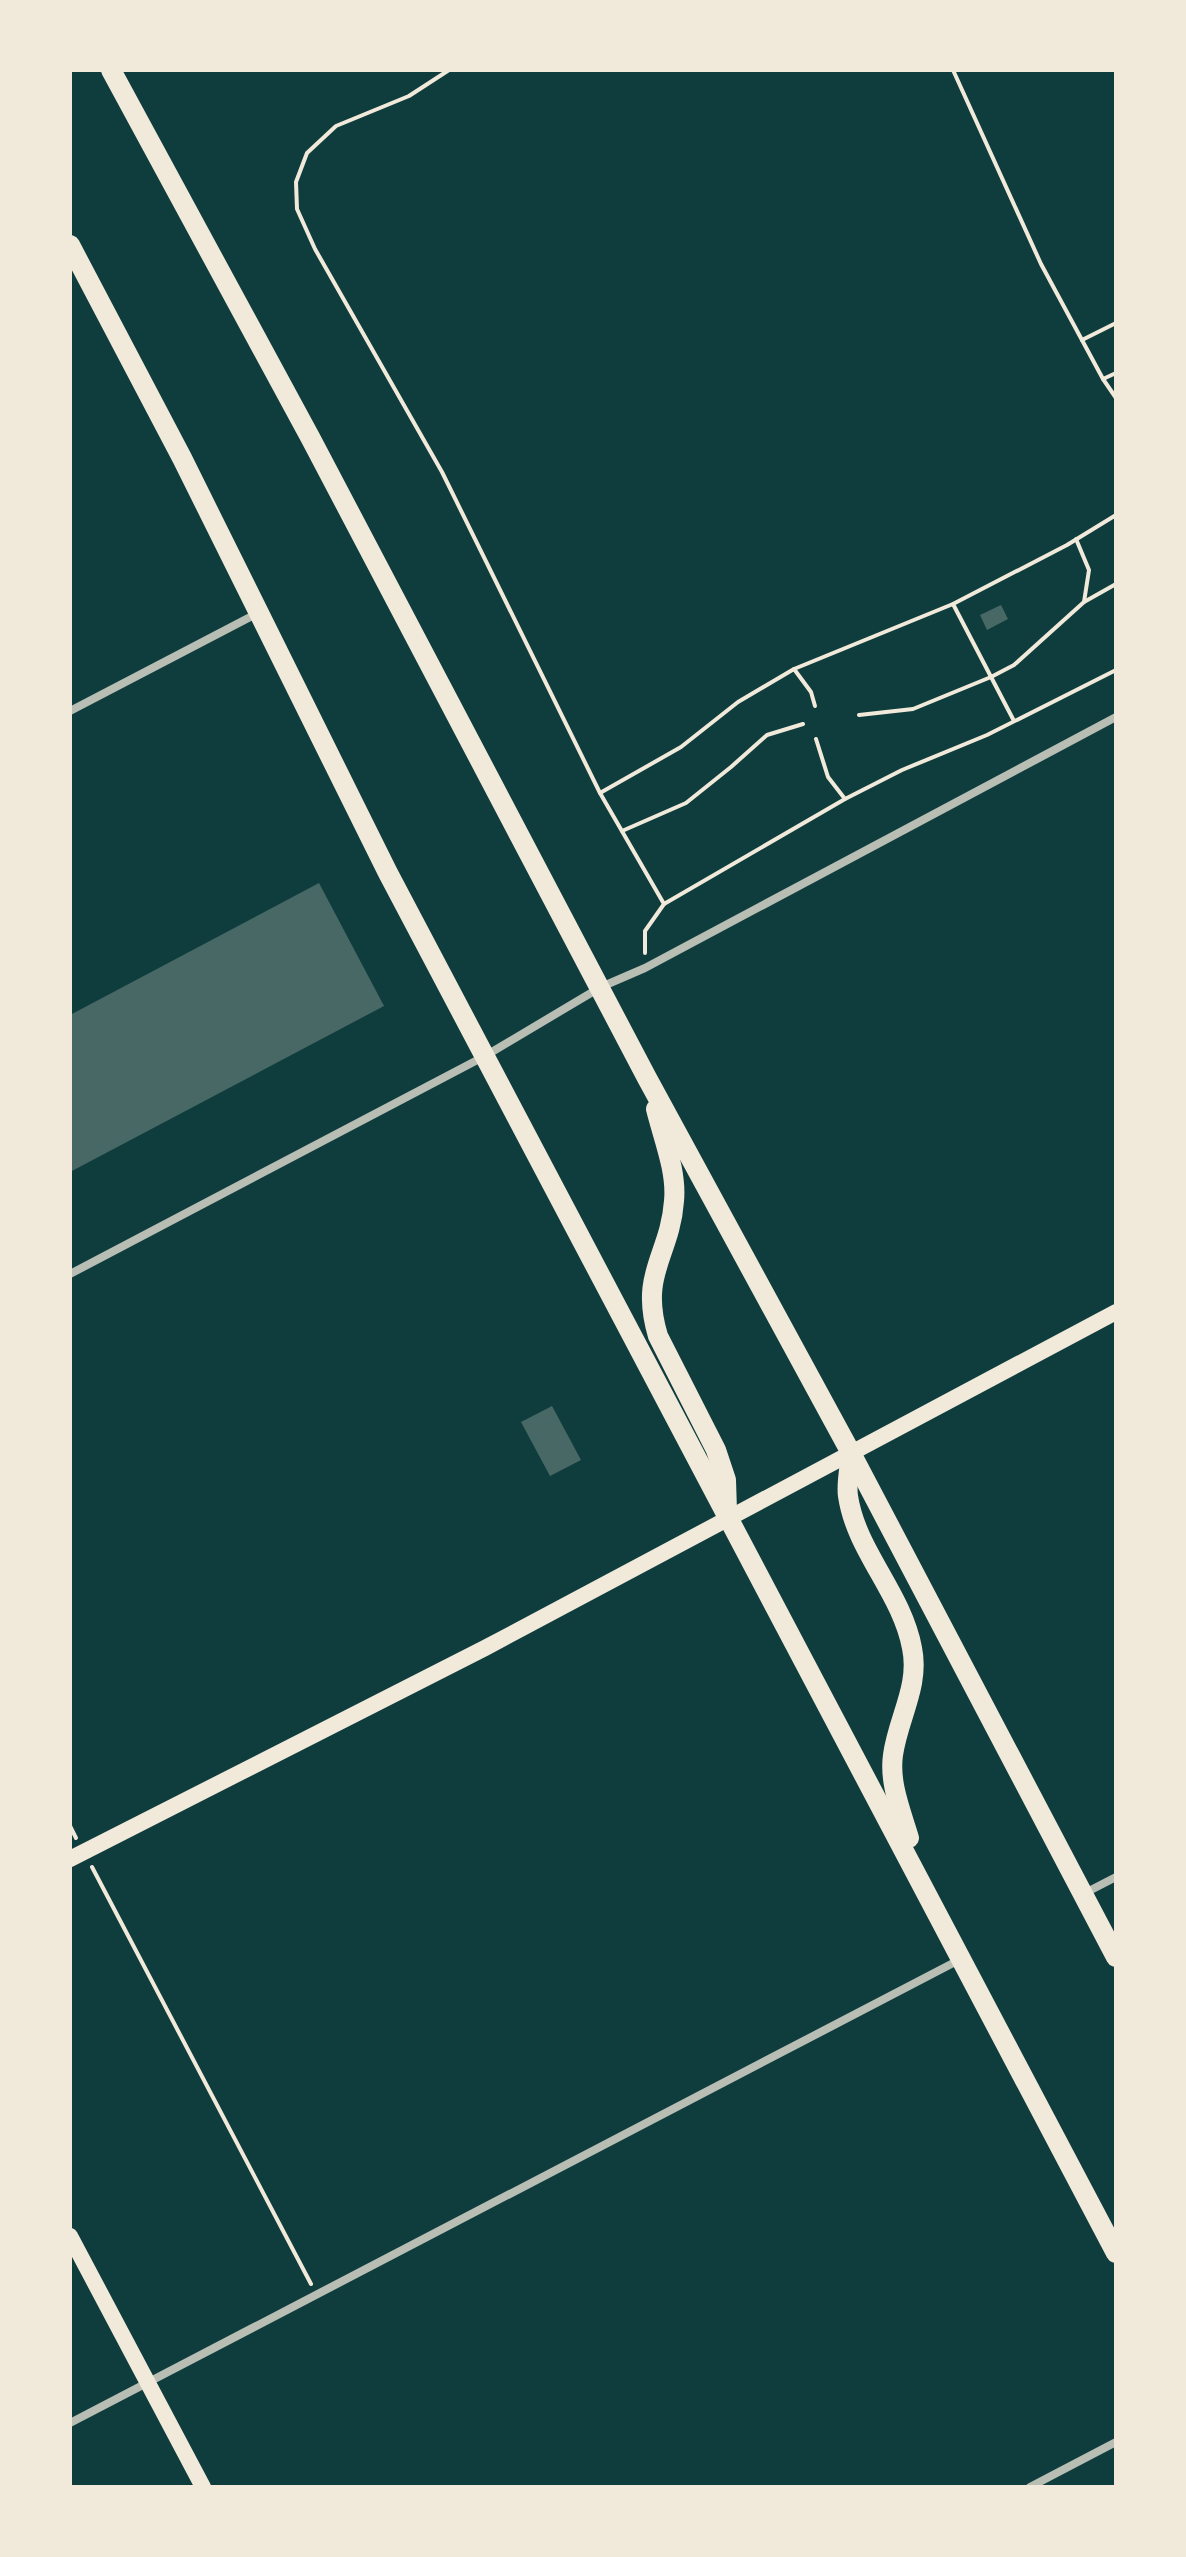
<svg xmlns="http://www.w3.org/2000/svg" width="1186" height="2557" font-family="'Work Sans',sans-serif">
<rect width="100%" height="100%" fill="#0f3d3e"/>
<!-- building -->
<g fill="#486865">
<polygon points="1001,605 1008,619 987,630 980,615"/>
<polygon points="319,883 384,1006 70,1172 70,1015"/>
<polygon points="552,1406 581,1460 550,1476 521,1422"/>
</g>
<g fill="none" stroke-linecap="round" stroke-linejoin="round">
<!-- path -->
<g stroke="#f1e9da" stroke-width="4">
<polyline points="449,70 409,96 336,126 307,153 296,182 297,209 315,249 442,472 600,793 664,904 645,931 645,953"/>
<polyline points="953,70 1041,264 1103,379 1116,398"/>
<polyline points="1082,340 1116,323"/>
<polyline points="1103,379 1116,373"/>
<polyline points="1076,539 1089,570 1084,602"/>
<polyline points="953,604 1014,721"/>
<polyline points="794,669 811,692 815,706"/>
<polyline points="859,715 913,709 991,677 1014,665 1084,602 1116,584"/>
<polyline points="816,739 828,777 845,799"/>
<polyline points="600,793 681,747 738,702 794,669 953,604 1067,545 1116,515"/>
<polyline points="622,831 686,803 731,767 767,735 803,724"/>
<polyline points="664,904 845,799 902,770 987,735 1116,670"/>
<polyline points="70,1826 76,1838"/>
<polyline points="92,1867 311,2284"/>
</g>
<!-- minor -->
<g stroke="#b8beb3" stroke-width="8">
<polyline points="70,711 258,613"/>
<polyline points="70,1274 485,1056 601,987 645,968 1116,717"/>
<polyline points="1085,1893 1116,1877"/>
<polyline points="70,2423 959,1960"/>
<polyline points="1030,2487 1116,2442"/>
</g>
<!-- secondary -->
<g stroke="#f1e9da" stroke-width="16">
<polyline points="70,1859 485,1648 1116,1312"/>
<polyline points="70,2236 203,2487"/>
</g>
<!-- trunk -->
<g stroke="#f1e9da" stroke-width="20">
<polyline points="111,70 311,439 647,1078 851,1453 1116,1957"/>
<polyline points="70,245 182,458 388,873 1116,2253"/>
<path d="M656,1109c7,29 21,62 18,92 -4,55 -35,72 -16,135l58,114 10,30 1,31"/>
<path d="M851,1454c-1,13 -5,29 -3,42 8,55 54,97 64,152 8,38 -14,70 -19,107 -4,28 8,56 16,83"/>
</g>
</g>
<!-- border -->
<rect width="1186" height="2557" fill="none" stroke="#f1e9da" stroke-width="144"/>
</svg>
